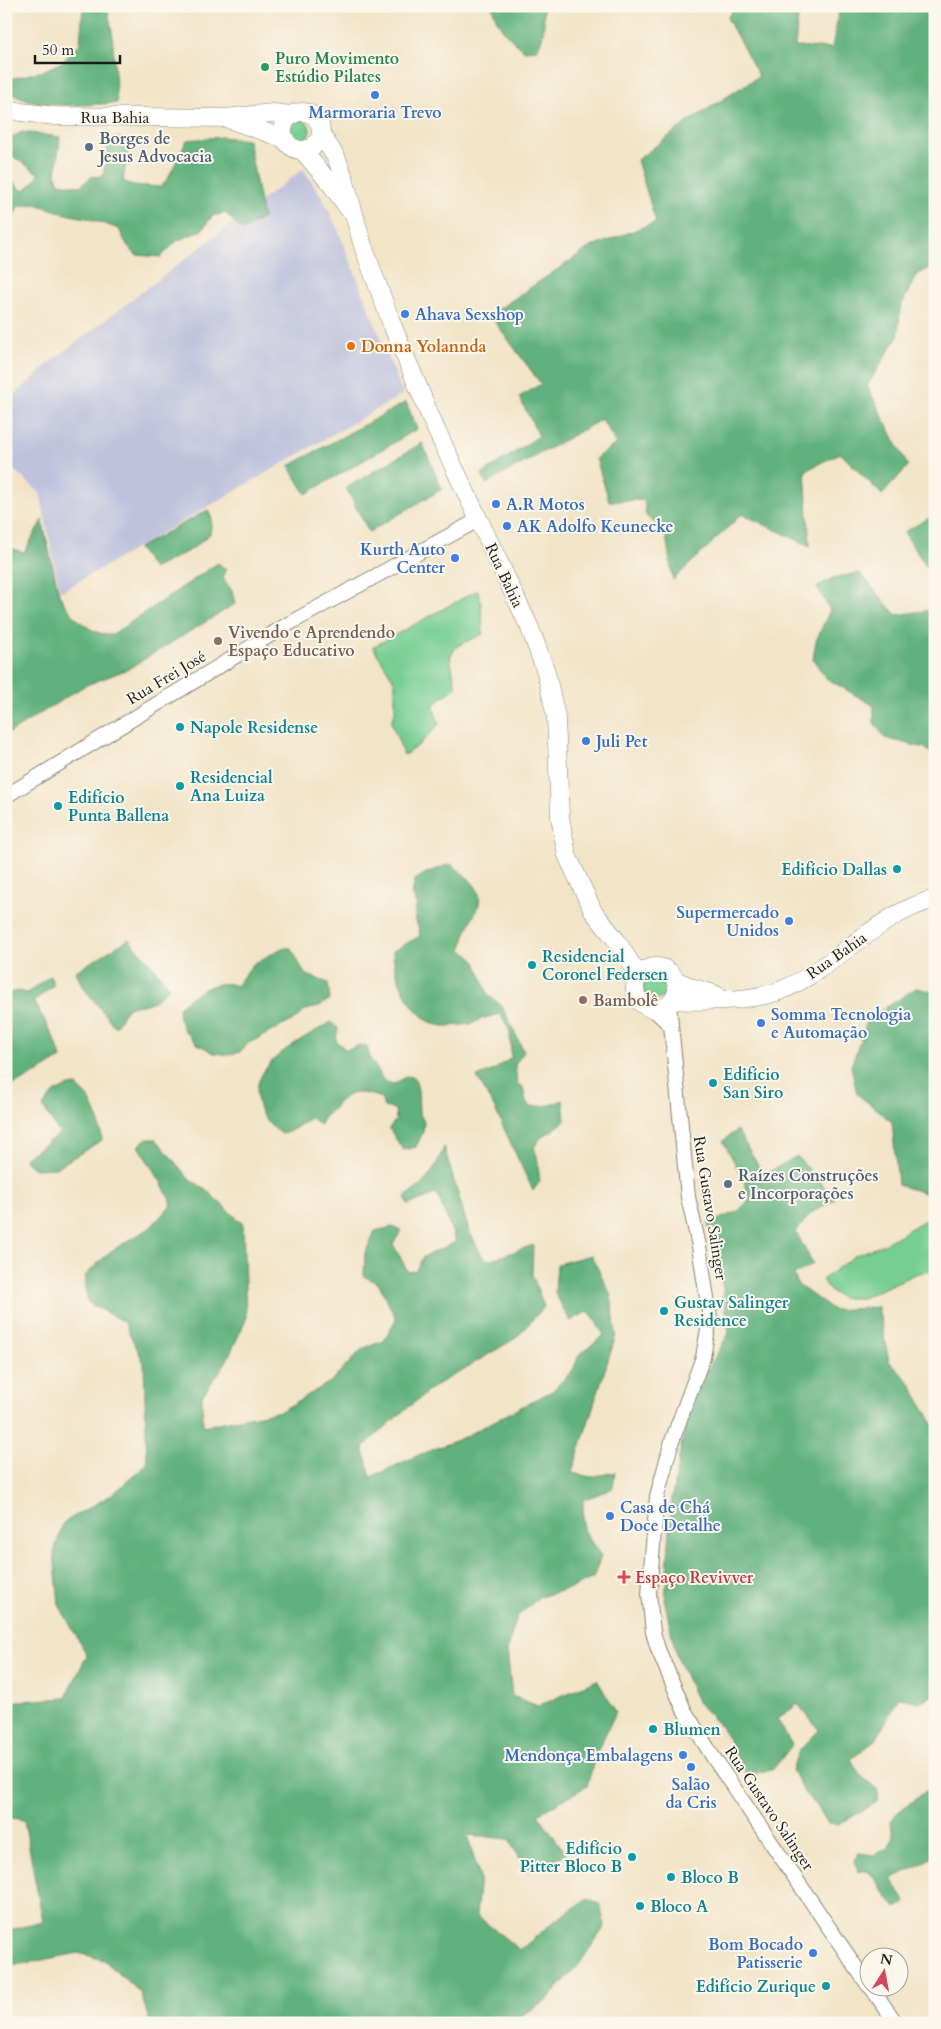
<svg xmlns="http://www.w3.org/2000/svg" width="941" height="2029" font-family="Cardo,serif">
<rect width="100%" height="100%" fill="#fbf7ec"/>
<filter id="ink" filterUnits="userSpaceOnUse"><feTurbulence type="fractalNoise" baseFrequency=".02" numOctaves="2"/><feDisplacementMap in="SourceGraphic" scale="10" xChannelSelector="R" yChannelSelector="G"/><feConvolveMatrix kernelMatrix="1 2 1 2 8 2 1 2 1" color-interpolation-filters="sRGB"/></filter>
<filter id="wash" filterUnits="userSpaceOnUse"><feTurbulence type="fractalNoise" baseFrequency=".0096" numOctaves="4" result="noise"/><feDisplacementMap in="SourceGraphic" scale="20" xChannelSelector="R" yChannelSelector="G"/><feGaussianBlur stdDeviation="1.12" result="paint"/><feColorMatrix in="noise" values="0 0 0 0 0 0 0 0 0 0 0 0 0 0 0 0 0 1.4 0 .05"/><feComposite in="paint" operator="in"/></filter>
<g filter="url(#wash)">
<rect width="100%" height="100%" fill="#f2e4c7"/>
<!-- industrial -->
<polygon fill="#bfc2dd" points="303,169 323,199 338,230 403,394 60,592 40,493 6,463 6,403 53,360"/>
<!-- green -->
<g fill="#77ce93" stroke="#4a7558">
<circle cx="300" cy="130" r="10"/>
<polygon points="478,590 481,605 483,634 457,646 450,657 456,687 433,705 439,724 420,744 404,755 391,722 395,712 395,682 373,647"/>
<circle cx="655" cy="988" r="12"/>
<polygon points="927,1219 935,1231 935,1269 915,1274 862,1298 843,1298 830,1291 822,1280 854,1256 884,1244"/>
</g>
<!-- forest -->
<g fill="#61b17d" stroke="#3e664c">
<path d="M83,6h24l5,25 5,72c-35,2 -78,7 -111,-12v-11l37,-9 19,-9 18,-18z"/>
<path d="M492,6h51c1,16 3,31 -7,44l-11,1c-16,-12 -28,-24 -33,-45z"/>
<polygon points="736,6 799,6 795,47 832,48 840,6 935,6 935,266 916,275 900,309 898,336 867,386 908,466 882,495 840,453 805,471 810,546 742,514 673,580 665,530 646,516 644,500 609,501 596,458 616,444 602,419 486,484 482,474 539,436 519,397 541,384 490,315 589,248 656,222 637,160 688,122 759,76 727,18"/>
<path d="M22,132l38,5 -4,38 3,8 21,3 11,-9 12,-1 4,-20v-19l23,2 -7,42 10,4 28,2c10,-10 18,-33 26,-47l35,-3 26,3 15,78 -21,12 -17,-17 -13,3 -10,14 -25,11 -16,16 -25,-2 -9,-10 -8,-16 -32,-11 -17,-3 -35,-11 -17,2 -12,32v-57l3,-4 14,14 10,-8 6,-9 -31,-21 1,-14z"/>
<polygon points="406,402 417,429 306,494 289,466"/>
<polygon points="422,443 442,489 369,532 346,488"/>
<polygon points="208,510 212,519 210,534 192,549 153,569 138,548"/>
<polygon points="935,515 935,581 904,532"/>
<path d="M42,520l17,74c8,18 33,44 54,40l105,-71 8,7 -3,8 9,13 3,13 -107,65 -44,17 -78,49v-121l3,-3 -3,-3v-62l18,7z"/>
<polygon points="860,573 896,615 931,610 935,616 935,757 925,748 885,738 874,723 874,706 826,678 813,659 816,641 830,610 817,587 833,578"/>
<path d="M447,865h5c51,38 17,39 10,84l14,13 12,33 14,11 22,46 -9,12 2,20 6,3 3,14 4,6 20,-2 13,-5 2,20c-10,12 -25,13 -31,28 6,11 3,22 6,33l-7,10 -39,-84 -17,-30 17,-7 17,-12 -1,-27 -10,-17c-6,2 -13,3 -19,5 -4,2 -7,4 -10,5 -7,1 -20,2 -27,2 -30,-2 -51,-49 -51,-75l27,-15c-1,-12 -9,-20 -3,-32l-5,-10 3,-14 11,-7z"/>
<path d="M129,939l22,25 18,23c-13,16 -22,18 -41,20l-13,20 -33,-41 -6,-15z"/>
<path d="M282,948h9l14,26 23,9 2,16 -12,8 -13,3 -9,9 -47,24 -9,9 -10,3 -16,-2 -18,-10 -12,-13 -5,-12 -1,-11c15,-12 39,-30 58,-21l17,-22z"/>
<polygon points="50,976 54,985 34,1001 56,1042 61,1058 32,1076 6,1088 6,994 17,991 27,993"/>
<polygon points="916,988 935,992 935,1186 928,1194 898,1185 892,1122 857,1094 851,1066 868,1019"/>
<path d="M331,1022l7,6 -2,13 10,9 14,-5 7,1 3,12 14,23 10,3 13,-8 8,2 3,12 1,22 5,10 -1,10 -7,15 -13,3 -14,-22 7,-8 -1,-11 -11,-2 -3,-9c-13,-5 -30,-9 -41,3 -3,2 -5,6 -8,9 -6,6 -10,7 -12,15l-9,-7c-10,5 -17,13 -29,16 -13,-9 -21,-16 -24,-32 -9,-40 46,-63 73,-80z"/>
<path d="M75,1085c17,11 25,35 27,55l-46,28 -22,1 -11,-10 37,-25 -17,-27c9,-14 16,-19 32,-22z"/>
<polygon points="737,1130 764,1175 797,1156 835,1199 811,1213 796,1232 813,1264 794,1275 798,1285 833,1310 878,1307 889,1361 910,1383 935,1428 935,1695 919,1702 899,1697 876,1740 851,1759 860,1775 878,1790 877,1802 838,1825 828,1824 817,1806 804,1793 792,1770 799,1751 819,1730 798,1704 777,1719 792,1745 774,1768 747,1776 722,1728 697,1702 676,1654 665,1603 672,1497 686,1420 698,1386 729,1333 723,1288 708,1224 738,1211 750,1200 744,1180 723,1141"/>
<path d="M146,1139h10l32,39 17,11 38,35 3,96 -21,44 -23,32 1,30 78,-15 51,-30 30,-32 22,-8 12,-22 -17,-35 -15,-8 1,-23 10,-22 17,-4 10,3 -9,14 15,28 8,-2 7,-13 33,-15 -19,-49 -29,12 -3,-8c24,-16 28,-24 39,-50l25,84 15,28 7,1 42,-15 -1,29 12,33 -28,31 -84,50 -33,27 -36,32 8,30 43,-20 46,-18 92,-48 21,-21 6,-15 25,-20 -15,-24 -19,10 -15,-28 2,-29 34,-9 20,40 5,40 -44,138 19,4 24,-5 -2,16 -30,12v30l18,26 -8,22 -22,10 -32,9 -22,20 -10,32 5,47 26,10 59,-26 19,32 -20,42 -9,32 -49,28 28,40 -38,17 -20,-32 -41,-4 13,43 -4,37 44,35 35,-29 33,-23 12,6 5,22 -27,40 -33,36 -37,21h-358l-9,-29 -37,-34 -26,-7 -72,14v-36l37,-9 -19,-102 -18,-3v-115l60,-4 21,-43 -28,-50 -5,-52 9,-30 50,-29 34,-30 -3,-101 -20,-41 -37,-20 -2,-26 26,-25 39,-23 22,-24 -11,-22 -23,-36z"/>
<polygon points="930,1788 935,1788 935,1854 923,1863 891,1879 906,1903 896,1908 868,1870 858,1872 854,1862 858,1853 875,1855 889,1847 893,1838 891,1821 898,1812"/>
</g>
</g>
<g filter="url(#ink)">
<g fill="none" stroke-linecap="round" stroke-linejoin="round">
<defs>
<g id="tertiary">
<polyline points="6,796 290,623 478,520"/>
<polyline points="669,1004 688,1197 699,1246 710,1318 703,1357 672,1441 657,1496 649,1594 653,1632 658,1649 684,1710 715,1760 868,1985"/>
<polyline points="652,1008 671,1026"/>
<polyline points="870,1986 896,2023"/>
</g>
<g id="primary">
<polyline points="6,108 21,112 55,116 226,118 273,113 292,115"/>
<circle cx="302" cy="131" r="19"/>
<polyline points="231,120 285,139"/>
<polyline points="321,134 336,157 343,175 363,246 393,327 434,425 530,628 546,672 556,717 560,817 567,855 593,911 616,940 638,975"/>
<polyline points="302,150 331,184 348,208"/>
<circle cx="656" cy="988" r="21"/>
<polyline points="675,980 691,987 717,995"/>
<path d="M673,1000c31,2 80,1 109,-10 55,-23 94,-76 153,-91"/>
</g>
</defs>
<!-- tertiary casing -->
<use href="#tertiary" stroke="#878072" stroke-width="16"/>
<!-- primary casing -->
<use href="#primary" stroke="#878072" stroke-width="19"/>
<!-- tertiary -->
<use href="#tertiary" stroke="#fff" stroke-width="14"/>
<!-- primary -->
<use href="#primary" stroke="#fff" stroke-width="18"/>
</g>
</g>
<!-- markers -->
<circle fill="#2e9e5b" stroke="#fbf7ec" stroke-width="2" cx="265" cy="67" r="5"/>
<g fill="#3f7fe0" stroke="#fbf7ec" stroke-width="2">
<circle cx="375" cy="95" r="5"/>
<circle cx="405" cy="314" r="5"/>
<circle cx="496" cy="504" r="5"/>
<circle cx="507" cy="526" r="5"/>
<circle cx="455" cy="558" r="5"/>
<circle cx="586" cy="741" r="5"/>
<circle cx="789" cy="921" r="5"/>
<circle cx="761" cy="1023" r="5"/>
<circle cx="610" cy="1516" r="5"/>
<circle cx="683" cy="1755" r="5"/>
<circle cx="691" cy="1767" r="5"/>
<circle cx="813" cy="1953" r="5"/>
</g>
<g fill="#5c6f8a" stroke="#fbf7ec" stroke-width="2">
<circle cx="89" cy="147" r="5"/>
<circle cx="728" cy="1184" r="5"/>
</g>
<circle fill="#e8710a" stroke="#fbf7ec" stroke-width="2" cx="351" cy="346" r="5"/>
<g fill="#8d6e63" stroke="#fbf7ec" stroke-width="2">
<circle cx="218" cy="641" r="5"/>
<circle cx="583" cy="1000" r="5"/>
</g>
<g fill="#0f9aa8" stroke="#fbf7ec" stroke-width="2">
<circle cx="180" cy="727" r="5"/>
<circle cx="180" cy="786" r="5"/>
<circle cx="58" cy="806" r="5"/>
<circle cx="897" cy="869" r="5"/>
<circle cx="532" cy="965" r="5"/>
<circle cx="713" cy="1083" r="5"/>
<circle cx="664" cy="1311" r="5"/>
<circle cx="653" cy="1729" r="5"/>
<circle cx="632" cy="1857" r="5"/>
<circle cx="671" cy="1877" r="5"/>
<circle cx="640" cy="1906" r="5"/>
<circle cx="826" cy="1986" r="5"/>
</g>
<path fill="#e0444e" stroke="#fbf7ec" stroke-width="2" d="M621.5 1569.5h5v5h5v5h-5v5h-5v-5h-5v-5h5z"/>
<g text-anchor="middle" stroke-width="4" stroke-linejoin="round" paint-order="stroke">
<!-- leisure labels -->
<g font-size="16" font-weight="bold" fill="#27864d" stroke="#fbf7ec" text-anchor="start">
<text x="275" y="64">Puro Movimento<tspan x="275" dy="18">Estúdio Pilates</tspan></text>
</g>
<!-- shop labels -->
<g font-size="16" font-weight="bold" fill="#366cbe" stroke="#fbf7ec" text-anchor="start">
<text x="375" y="118" text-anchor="middle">Marmoraria Trevo</text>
<text x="415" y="320">Ahava Sexshop</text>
<text x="506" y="510">A.R Motos</text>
<text x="517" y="532">AK Adolfo Keunecke</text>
<text x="445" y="555" text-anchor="end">Kurth Auto<tspan x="445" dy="18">Center</tspan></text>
<text x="596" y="747">Juli Pet</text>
<text x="779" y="918" text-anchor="end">Supermercado<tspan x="779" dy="18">Unidos</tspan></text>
<text x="771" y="1020">Somma Tecnologia<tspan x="771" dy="18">e Automação</tspan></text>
<text x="620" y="1513">Casa de Chá<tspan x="620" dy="18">Doce Detalhe</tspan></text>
<text x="673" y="1761" text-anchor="end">Mendonça Embalagens</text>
<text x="691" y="1790" text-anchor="middle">Salão<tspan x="691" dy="18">da Cris</tspan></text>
<text x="803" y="1950" text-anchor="end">Bom Bocado<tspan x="803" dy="18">Patisserie</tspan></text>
</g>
<!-- street labels -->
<g font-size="16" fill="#1c1c1c" stroke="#fbf7ec">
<text x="115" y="123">Rua Bahia</text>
<text transform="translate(505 575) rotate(65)" y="6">Rua Bahia</text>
<text transform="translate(166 677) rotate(-31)" y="6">Rua Frei José</text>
<text transform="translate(836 955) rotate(-35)" y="6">Rua Bahia</text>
<text transform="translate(711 1208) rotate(81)" y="6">Rua Gustavo Salinger</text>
<text transform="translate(770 1808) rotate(56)" y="6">Rua Gustavo Salinger</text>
</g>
<!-- service labels -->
<g font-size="16" font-weight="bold" fill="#4e5e75" stroke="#fbf7ec" text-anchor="start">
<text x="99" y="144">Borges de<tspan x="99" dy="18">Jesus Advocacia</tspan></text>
<text x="738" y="1181">Raízes Construções<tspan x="738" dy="18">e Incorporações</tspan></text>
</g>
<!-- food labels -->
<g font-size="16" font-weight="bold" fill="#c56008" stroke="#fbf7ec" text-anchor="start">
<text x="361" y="352">Donna Yolannda</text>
</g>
<!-- education labels -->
<g font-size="16" font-weight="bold" fill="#785e54" stroke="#fbf7ec" text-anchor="start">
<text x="228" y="638">Vivendo e Aprendendo<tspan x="228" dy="18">Espaço Educativo</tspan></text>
<text x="593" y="1006">Bambolê</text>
</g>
<!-- culture labels -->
<g font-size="16" font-weight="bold" fill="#0d838f" stroke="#fbf7ec" text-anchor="start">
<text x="190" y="733">Napole Residense</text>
<text x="190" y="783">Residencial<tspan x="190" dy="18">Ana Luiza</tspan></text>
<text x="68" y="803">Edifício<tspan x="68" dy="18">Punta Ballena</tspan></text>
<text x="887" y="875" text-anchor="end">Edifício Dallas</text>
<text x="542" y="962">Residencial<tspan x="542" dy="18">Coronel Federsen</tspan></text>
<text x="723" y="1080">Edifício<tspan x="723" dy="18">San Siro</tspan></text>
<text x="674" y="1308">Gustav Salinger<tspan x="674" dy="18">Residence</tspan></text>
<text x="663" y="1735">Blumen</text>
<text x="622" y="1854" text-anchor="end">Edifício<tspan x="622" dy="18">Pitter Bloco B</tspan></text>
<text x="681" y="1883">Bloco B</text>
<text x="650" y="1912">Bloco A</text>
<text x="816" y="1992" text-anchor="end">Edifício Zurique</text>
</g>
<!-- health labels -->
<g font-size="16" font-weight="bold" fill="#be3a42" stroke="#fbf7ec" text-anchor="start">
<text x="635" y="1583">Espaço Revivver</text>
</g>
</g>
<!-- margin -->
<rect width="941" height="2029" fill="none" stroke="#fbf7ec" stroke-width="25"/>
<!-- north arrow -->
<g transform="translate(884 1972) rotate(11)"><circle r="24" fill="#fbf7ec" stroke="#a29f99"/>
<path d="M0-4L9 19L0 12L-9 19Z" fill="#d1495b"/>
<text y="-8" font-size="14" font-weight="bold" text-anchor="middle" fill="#1c1c1c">N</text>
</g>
<!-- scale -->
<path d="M35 55v8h85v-8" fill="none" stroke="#1c1c1c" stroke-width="2.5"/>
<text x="42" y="55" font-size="15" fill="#1c1c1c" stroke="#fbf7ec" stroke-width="4" paint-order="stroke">50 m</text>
</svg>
